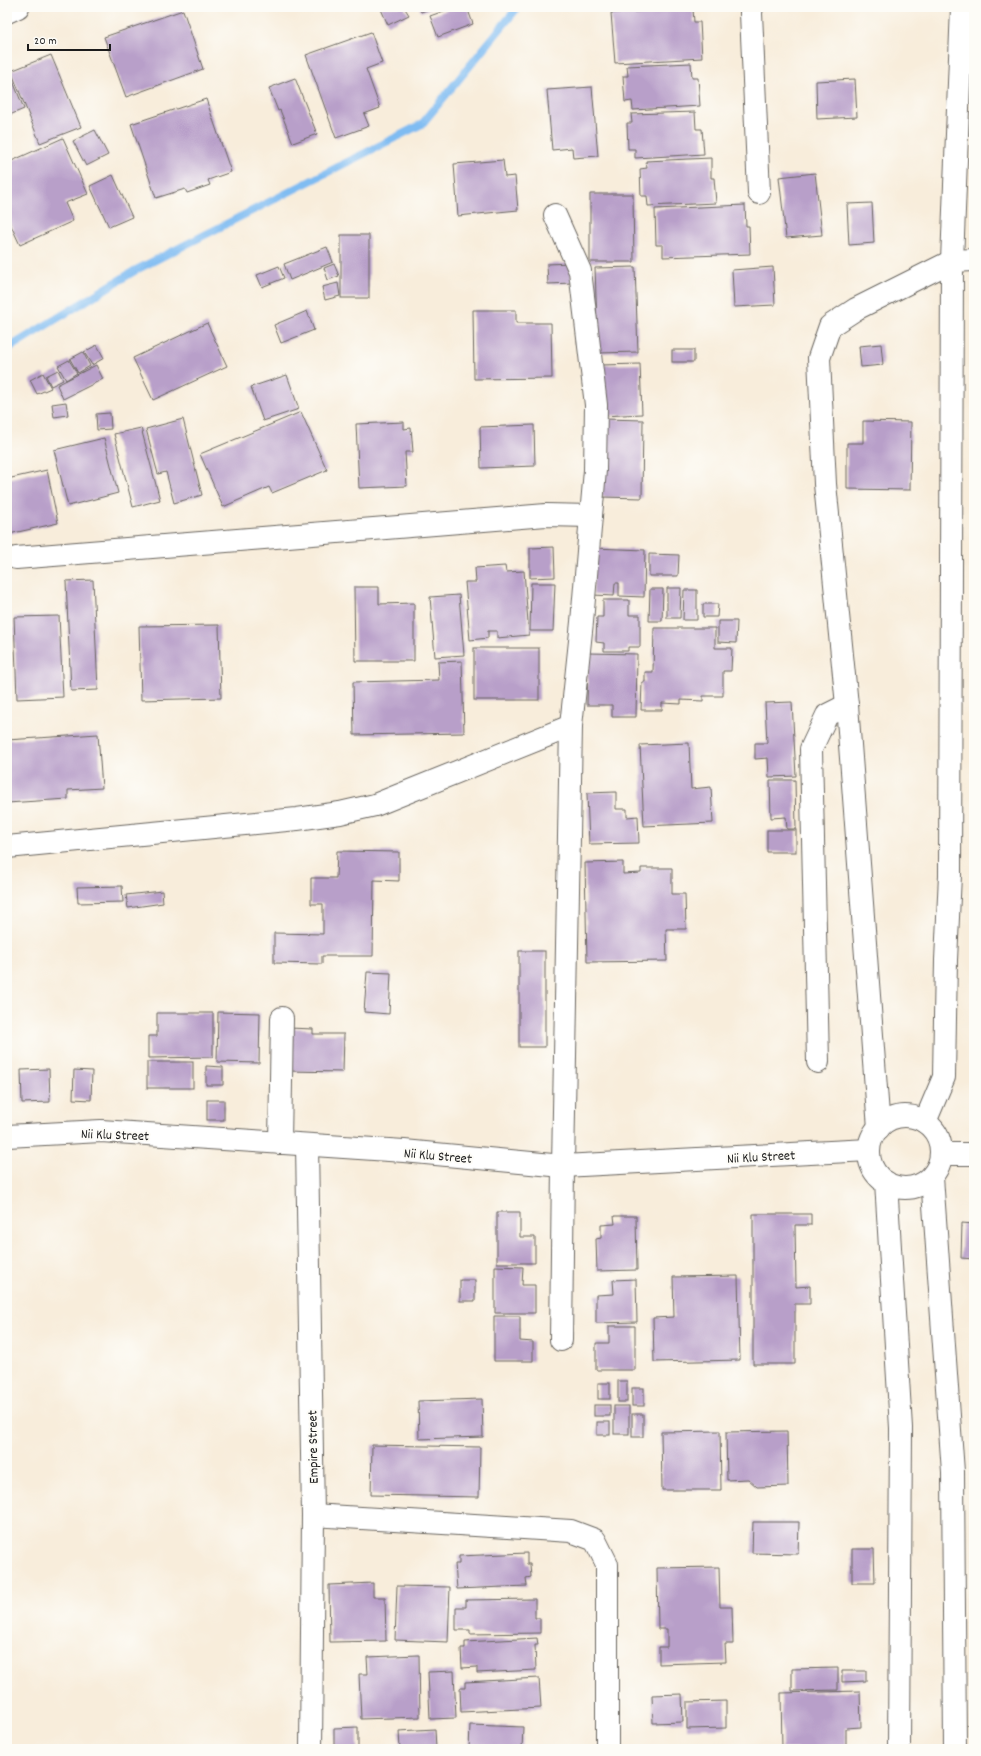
<svg xmlns="http://www.w3.org/2000/svg" width="981" height="1756" font-family="Dekko,sans-serif">
<rect width="100%" height="100%" fill="#fdfcf7"/>
<filter id="ink" filterUnits="userSpaceOnUse"><feTurbulence type="fractalNoise" baseFrequency=".025" numOctaves="2"/><feDisplacementMap in="SourceGraphic" scale="8" xChannelSelector="R" yChannelSelector="G"/><feConvolveMatrix kernelMatrix="1 2 1 2 8 2 1 2 1" color-interpolation-filters="sRGB"/></filter>
<filter id="wash" filterUnits="userSpaceOnUse"><feTurbulence type="fractalNoise" baseFrequency=".012" numOctaves="4" result="noise"/><feDisplacementMap in="SourceGraphic" scale="16" xChannelSelector="R" yChannelSelector="G"/><feGaussianBlur stdDeviation="0.9" result="paint"/><feColorMatrix in="noise" values="0 0 0 0 0 0 0 0 0 0 0 0 0 0 0 0 0 1.4 0 .05"/><feComposite in="paint" operator="in"/></filter>
<g filter="url(#wash)">
<rect width="100%" height="100%" fill="#f8eddb"/>
<g fill="none" stroke-linecap="round" stroke-linejoin="round">
<!-- stream -->
<polyline stroke="#7fbcf2" stroke-width="8" points="7,349 136,270 422,124 518,7"/>
</g>
<g id="blocks">
<!-- building -->
<g fill="#b89fc9">
<polygon points="380,7 404,7 409,15 388,25"/>
<polygon points="419,7 435,7 421,12"/>
<polygon points="455,7 467,7 473,24 438,37 430,16"/>
<polygon points="693,9 694,22 700,22 702,58 615,63 611,13"/>
<polygon points="183,10 203,69 126,97 104,37"/>
<polygon points="371,32 382,63 366,69 380,108 364,114 369,126 336,138 306,55"/>
<polygon points="51,55 81,127 40,143 11,71"/>
<polygon points="691,63 692,78 698,78 700,106 633,110 632,101 625,102 623,76 628,76 627,66"/>
<polygon points="11,76 24,109 7,116 7,77"/>
<polygon points="295,78 317,134 293,143 280,110 278,111 269,88"/>
<polygon points="855,79 857,117 817,119 816,81"/>
<polygon points="592,87 598,156 573,158 572,148 552,150 547,90"/>
<polygon points="206,99 231,172 208,180 210,185 187,193 185,189 156,198 131,124"/>
<polygon points="695,112 696,129 702,129 704,154 635,158 635,149 628,149 627,123 632,123 631,114"/>
<polygon points="95,130 108,155 86,166 73,141"/>
<polygon points="63,138 88,194 65,203 73,221 20,245 7,217 7,163"/>
<polygon points="711,158 711,178 714,178 716,203 648,206 647,196 641,196 640,169 647,168 646,161"/>
<polygon points="503,160 505,177 515,176 518,210 458,216 454,164"/>
<polygon points="815,173 822,235 786,238 779,177"/>
<polygon points="113,175 132,217 109,227 90,186"/>
<polygon points="590,194 633,194 634,262 590,262"/>
<polygon points="872,203 874,243 849,245 847,204"/>
<polygon points="745,205 746,226 749,226 750,254 663,257 663,245 656,245 655,209"/>
<rect x="341" y="235" width="28" height="63"/>
<polygon points="327,247 333,262 290,280 284,264"/>
<polygon points="571,263 572,283 548,284 547,264"/>
<polygon points="334,264 339,276 328,280 324,268"/>
<polygon points="279,266 284,278 262,287 257,275"/>
<polygon points="635,267 638,352 598,353 595,268"/>
<polygon points="773,267 775,305 734,307 732,270"/>
<polygon points="338,283 340,296 325,300 322,287"/>
<polygon points="473,310 516,310 516,323 551,323 552,378 474,379"/>
<polygon points="307,311 314,330 281,343 274,325"/>
<polygon points="207,323 227,366 153,400 133,358"/>
<polygon points="881,344 883,365 861,367 859,346"/>
<polygon points="97,345 104,358 92,365 84,352"/>
<rect x="672" y="350" width="22" height="12"/>
<polygon points="83,352 90,366 78,373 70,359"/>
<polygon points="69,360 77,373 66,380 58,366"/>
<polygon points="640,364 642,414 603,416 600,365"/>
<polygon points="96,365 103,379 63,399 57,385"/>
<polygon points="58,370 63,380 51,386 46,376"/>
<polygon points="43,373 51,388 37,394 30,380"/>
<polygon points="287,375 299,409 263,421 251,387"/>
<polygon points="66,402 68,415 54,417 52,404"/>
<polygon points="301,412 327,470 272,493 269,487 223,507 200,454"/>
<polygon points="110,413 111,429 97,430 96,414"/>
<polygon points="183,419 202,495 174,503 166,472 158,474 146,429"/>
<polygon points="604,419 643,420 642,498 602,497"/>
<polygon points="863,421 911,422 910,490 847,489 847,443 863,443"/>
<polygon points="404,422 404,429 411,428 413,452 405,452 407,486 359,488 356,424"/>
<polygon points="534,425 535,466 481,468 480,427"/>
<polygon points="141,428 160,500 133,507 114,434"/>
<polygon points="104,438 118,493 68,506 54,450"/>
<polygon points="47,470 58,523 9,534 7,524 7,479"/>
<polygon points="554,547 555,577 530,578 530,548"/>
<polygon points="594,548 645,550 644,597 619,596 619,583 615,583 614,596 593,595"/>
<polygon points="649,554 679,555 678,576 649,576"/>
<polygon points="505,566 506,572 524,571 529,635 497,638 497,631 488,631 488,638 470,640 465,582 476,582 475,568"/>
<polygon points="93,580 98,690 71,691 66,581"/>
<polygon points="531,583 555,583 553,631 530,631"/>
<polygon points="354,587 379,587 379,604 414,603 414,661 355,661"/>
<polygon points="667,588 681,588 680,618 667,618"/>
<polygon points="650,589 663,589 662,621 649,621"/>
<polygon points="684,590 697,590 697,620 683,620"/>
<polygon points="459,595 464,655 435,657 430,597"/>
<polygon points="603,600 629,600 629,615 640,615 640,647 628,647 628,651 604,651 604,643 596,642 597,617 603,617"/>
<polygon points="703,604 718,604 717,617 703,617"/>
<polygon points="59,616 63,697 17,699 14,617"/>
<polygon points="718,621 737,621 736,643 718,642"/>
<polygon points="219,625 221,698 141,700 139,626"/>
<polygon points="654,628 715,628 715,648 732,648 731,671 723,671 723,696 703,696 703,701 681,700 681,704 662,703 662,710 641,710 642,682 645,682 645,672 653,672"/>
<rect x="474" y="648" width="65" height="52"/>
<polygon points="588,653 637,654 636,717 612,717 612,705 587,705"/>
<polygon points="462,661 464,733 354,735 353,682 439,680 438,662"/>
<polygon points="792,702 796,776 769,777 768,758 755,759 755,743 767,743 765,703"/>
<polygon points="98,734 102,788 68,790 68,799 7,803 7,740"/>
<polygon points="689,743 691,789 711,787 713,823 644,826 640,745"/>
<polygon points="770,780 795,780 796,829 787,829 786,817 771,818"/>
<polygon points="616,792 616,809 627,809 627,817 638,816 639,843 589,844 587,793"/>
<rect x="767" y="830" width="29" height="22"/>
<polygon points="337,851 399,852 399,881 374,880 373,956 322,956 322,964 274,963 274,933 323,934 323,904 311,904 311,878 336,878"/>
<polygon points="623,862 623,874 641,873 641,868 672,868 672,894 685,894 686,929 666,929 667,961 587,962 585,863"/>
<polygon points="122,886 123,902 78,903 77,887"/>
<polygon points="162,891 163,903 128,908 126,895"/>
<rect x="519" y="951" width="26" height="96"/>
<polygon points="367,972 391,973 389,1014 364,1012"/>
<polygon points="218,1012 260,1013 259,1063 217,1062"/>
<polygon points="157,1013 213,1013 213,1057 148,1058 148,1036 157,1036"/>
<polygon points="289,1028 313,1029 313,1034 344,1034 343,1072 288,1071"/>
<rect x="147" y="1062" width="46" height="26"/>
<polygon points="206,1066 223,1067 223,1085 206,1085"/>
<polygon points="49,1069 50,1102 22,1103 21,1070"/>
<polygon points="74,1070 92,1071 91,1100 73,1099"/>
<rect x="207" y="1100" width="17" height="20"/>
<polygon points="497,1212 520,1212 520,1237 535,1237 535,1263 497,1263"/>
<polygon points="753,1214 811,1214 811,1225 795,1225 796,1287 810,1286 810,1304 795,1304 795,1364 753,1364"/>
<polygon points="614,1216 636,1216 637,1270 597,1271 596,1239 601,1238 601,1225 615,1224"/>
<polygon points="962,1223 974,1224 974,1259 961,1258"/>
<polygon points="495,1266 523,1267 522,1285 535,1285 535,1313 495,1313"/>
<polygon points="738,1276 740,1360 654,1362 653,1318 674,1317 673,1277"/>
<polygon points="636,1279 637,1322 596,1323 596,1295 614,1294 613,1280"/>
<rect x="460" y="1280" width="15" height="21"/>
<polygon points="494,1316 520,1316 520,1341 533,1342 533,1361 494,1361"/>
<polygon points="609,1326 635,1326 635,1370 596,1370 596,1343 609,1343"/>
<rect x="618" y="1381" width="9" height="21"/>
<rect x="598" y="1383" width="12" height="16"/>
<rect x="632" y="1388" width="12" height="18"/>
<polygon points="482,1399 483,1437 419,1439 418,1401"/>
<rect x="594" y="1405" width="16" height="11"/>
<rect x="614" y="1406" width="15" height="28"/>
<rect x="632" y="1414" width="11" height="23"/>
<rect x="597" y="1422" width="13" height="13"/>
<polygon points="720,1431 721,1490 662,1490 661,1432"/>
<polygon points="787,1431 788,1486 757,1487 748,1479 727,1480 726,1432"/>
<polygon points="372,1445 480,1447 479,1497 371,1495"/>
<polygon points="753,1522 799,1522 798,1554 752,1553"/>
<polygon points="852,1549 874,1549 875,1583 852,1583"/>
<polygon points="527,1553 527,1564 530,1564 531,1577 526,1578 527,1586 457,1589 455,1564 459,1564 459,1556"/>
<polygon points="719,1567 720,1607 732,1607 733,1644 725,1644 726,1662 659,1664 659,1647 667,1647 667,1629 658,1629 657,1568"/>
<polygon points="373,1583 373,1597 385,1597 386,1641 330,1642 329,1585"/>
<polygon points="397,1586 450,1587 448,1642 395,1640"/>
<polygon points="535,1599 535,1618 540,1618 540,1633 470,1634 470,1630 456,1630 456,1607 466,1607 466,1600"/>
<polygon points="537,1638 538,1645 535,1645 536,1670 477,1673 477,1667 462,1668 461,1648 465,1648 465,1642"/>
<polygon points="419,1655 420,1717 361,1719 359,1674 368,1674 367,1657"/>
<polygon points="838,1668 838,1690 792,1691 792,1669"/>
<polygon points="454,1671 456,1718 430,1719 428,1672"/>
<polygon points="842,1671 866,1671 866,1681 842,1682"/>
<polygon points="539,1678 541,1708 461,1712 460,1688 465,1688 465,1682"/>
<polygon points="860,1691 861,1727 846,1728 846,1749 782,1749 781,1693"/>
<polygon points="682,1694 683,1722 653,1723 652,1695"/>
<polygon points="726,1701 726,1728 687,1729 687,1702"/>
<polygon points="470,1725 523,1727 522,1749 469,1749"/>
<polygon points="358,1727 358,1749 334,1749 334,1728"/>
<polygon points="435,1729 436,1749 400,1749 399,1731"/>
</g>
</g>
</g>
<g filter="url(#ink)">
<use href="#blocks" fill-opacity="0" stroke="#69655f" stroke-width="1"/>
<g fill="none" stroke-linecap="round" stroke-linejoin="round">
<defs>
<g id="minor">
<polyline points="752,7 751,13 759,193"/>
<polyline points="7,12 18,7"/>
<polyline points="555,215 580,271 596,405 595,470 591,516"/>
<polyline points="16,558 546,515 591,516 582,622 571,726 563,1166 561,1340"/>
<polyline points="7,847 297,819 340,813 375,805 571,726"/>
<polyline points="818,1062 811,749 827,715 847,705"/>
<circle cx="905" cy="1152" r="36"/>
<polyline points="925,1122 944,1077 946,960 950,875 952,261 962,7"/>
<polyline points="879,1128 847,705 825,484 819,358 830,326 856,309 952,261 974,260"/>
<polyline points="7,1136 101,1131 404,1151 563,1166 869,1150"/>
<polyline points="280,1143 282,1018"/>
<polyline points="307,1145 313,1515 311,1749"/>
<polyline points="941,1154 974,1154"/>
<polyline points="932,1177 953,1472 955,1749"/>
<polyline points="886,1182 901,1428 899,1749"/>
<polyline points="313,1515 571,1531 595,1540 607,1564 607,1749"/>
</g>
</defs>
<!-- minor casing -->
<use href="#minor" stroke="#69655f" stroke-width="24"/>
<!-- minor -->
<use href="#minor" stroke="#fff" stroke-width="22"/>
</g>
</g>
<g text-anchor="middle" stroke-width="4" stroke-linejoin="round" paint-order="stroke">
<!-- street labels -->
<g font-size="14" fill="#1c1c1c" stroke="#fdfcf7">
<text transform="translate(115 1134) rotate(2)" y="5">Nii Klu Street</text>
<text transform="translate(438 1155) rotate(5)" y="5">Nii Klu Street</text>
<text transform="translate(761 1156) rotate(-3)" y="5">Nii Klu Street</text>
<text transform="translate(312 1447) rotate(-91)" y="5">Empire Street</text>
</g>
</g>
<!-- margin -->
<rect width="981" height="1756" fill="none" stroke="#fdfcf7" stroke-width="24"/>
<!-- scale -->
<path d="M28 44v6h82v-6" fill="none" stroke="#1c1c1c" stroke-width="2"/>
<text x="34" y="44" font-size="12" fill="#1c1c1c" stroke="#fdfcf7" stroke-width="3" paint-order="stroke">20 m</text>
</svg>
